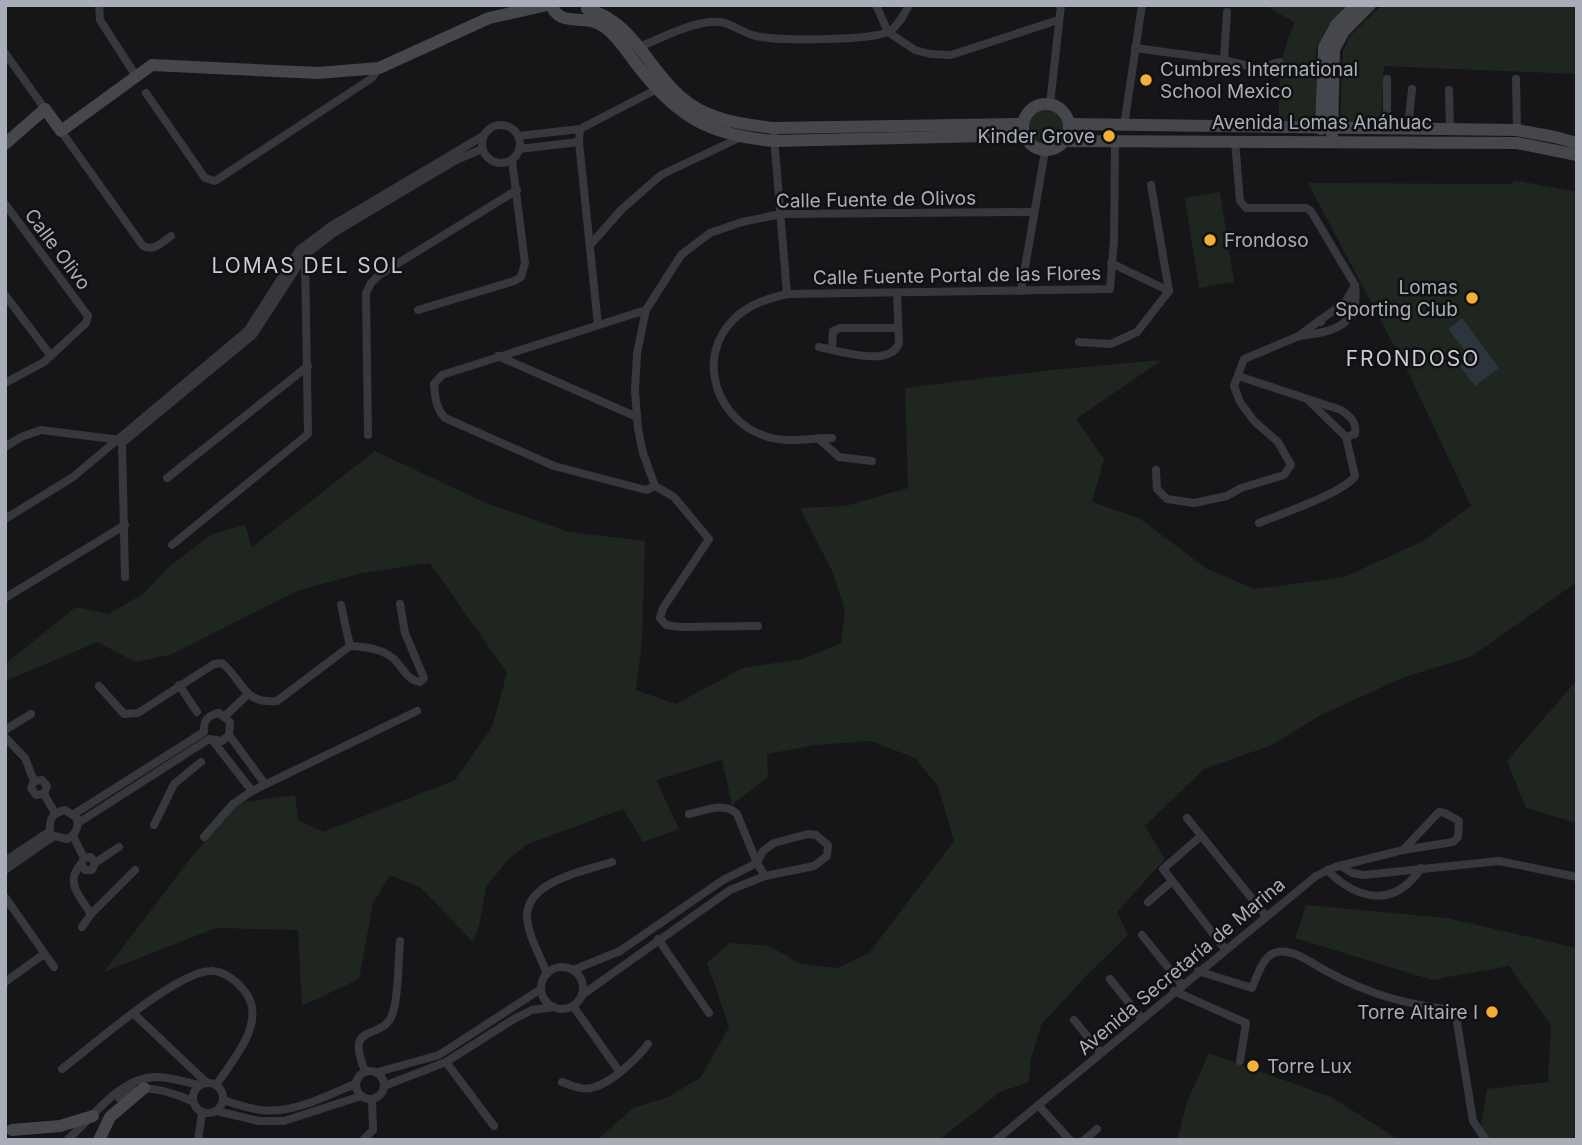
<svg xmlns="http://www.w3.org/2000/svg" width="1582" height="1145" font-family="Inter,sans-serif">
<rect width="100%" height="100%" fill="#161618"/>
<!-- green -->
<g fill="#1e261f">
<path d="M1265,5h83l-20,21 -12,22v75h-37c0,-33 0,-72 16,-100z"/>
<polygon points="1382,5 1576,5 1577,74 1384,66 1381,123 1340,124 1343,51 1350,36"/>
<circle cx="1045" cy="127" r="18"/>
<polygon points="1514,180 1577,192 1577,582 1472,656 1402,678 1319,716 1272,745 1204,769 1145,826 1165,859 1117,912 1128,935 1087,975 1041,1025 1031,1059 1029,1082 1000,1092 939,1140 597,1140 633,1108 668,1097 701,1077 729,1027 707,963 730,943 769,946 801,964 837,968 869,953 954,841 938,786 915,758 871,741 816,745 767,754 768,777 732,805 722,760 656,780 679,829 643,842 623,809 528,844 508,860 486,887 479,926 473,942 421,888 390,875 373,903 359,979 302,1006 298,930 216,928 104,972 193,855 239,803 295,795 298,820 323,832 455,780 492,727 507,673 430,563 362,573 297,591 170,655 135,662 98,642 5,681 5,664 76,607 108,614 143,594 170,566 212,534 245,525 252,547 375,451 486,503 569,532 645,541 642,641 636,690 676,704 743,668 802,659 841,643 845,611 833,573 800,508 845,506 908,488 905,388 1051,370 1162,360 1076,419 1104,459 1092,502 1139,518 1207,569 1255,589 1344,577 1421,542 1471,506 1409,374 1308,183 1512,184"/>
<polygon points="1220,192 1234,282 1199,288 1185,198"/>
<polygon points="1577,680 1577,823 1526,808 1507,761"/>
<polygon points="1306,905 1447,918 1577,948 1577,1140 1478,1140 1487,1089 1548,1082 1551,1025 1509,966 1432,980 1295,938"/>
<polygon points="1209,1053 1331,1097 1393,1136 1394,1140 1177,1140 1187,1102"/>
</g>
<!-- water -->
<polygon fill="#2c353c" points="1462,318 1499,368 1475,386 1460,366 1470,357 1448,329"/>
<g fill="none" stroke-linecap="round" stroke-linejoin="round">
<!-- street -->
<g stroke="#37383d" stroke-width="8">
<polyline points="99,5 100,20 136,76"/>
<polyline points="876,5 888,32 915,50 930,54 951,55 1058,20"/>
<path d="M639,47c23,-9 57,-28 82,-25 12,2 23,12 35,14 22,5 116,5 134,-5 9,-6 14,-17 19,-26"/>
<polyline points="1135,48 1224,60 1257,68 1280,62"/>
<polyline points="5,53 45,109"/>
<polyline points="1224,60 1227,12"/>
<polyline points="1516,79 1517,130"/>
<polyline points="1449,90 1450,129"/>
<polyline points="146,93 205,178 215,181 372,78 379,68"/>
<polyline points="1050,104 1061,5"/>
<circle cx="501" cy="144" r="19"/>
<polyline points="1124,126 1142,5"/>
<polyline points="1387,127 1387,79"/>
<polyline points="1408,128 1412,89"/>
<path d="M61,131l82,115c11,6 19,-4 28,-10"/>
<polyline points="518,136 580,129"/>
<polyline points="774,137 787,294"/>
<path d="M1235,141l5,60 6,7h60l5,3 44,74c5,41 -21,47 -56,51"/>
<polyline points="519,149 579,142"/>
<polyline points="5,204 88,316 86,323 44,362 5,383"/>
<polyline points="591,244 622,209 661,175 739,138"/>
<polyline points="1111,263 1169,291"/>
<polyline points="1021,291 1045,151"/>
<polyline points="5,295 51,356"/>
<polyline points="418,310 514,281 521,277 525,263 512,160"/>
<path d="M646,310l-204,65 -8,9c1,14 2,24 11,34l109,48 92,24 9,-4"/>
<polyline points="1321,322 1320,320 1345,303 1355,285"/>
<polyline points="598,325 579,142 580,129 661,87"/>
<polyline points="1079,342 1111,344 1137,332 1169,291 1151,185"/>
<path d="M819,347c20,4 72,21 80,-4l-2,-49"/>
<polyline points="832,349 833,331 840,328 898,328"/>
<polyline points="498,356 637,417"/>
<path d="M1238,376l103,34c9,6 16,12 14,24l-9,3"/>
<polyline points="368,435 366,293 371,283 379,275 517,190"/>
<polyline points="818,438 839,457 872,461"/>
<path d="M832,438c-21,0 -44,5 -64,-1 -51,-15 -74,-79 -34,-118 15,-15 33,-20 53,-25l323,-5 4,-48 1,-99"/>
<polyline points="122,443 125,577"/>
<polyline points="121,444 253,335 305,255 335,232 456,160 482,149"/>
<polyline points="5,447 21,437 41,430 120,440"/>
<polyline points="1156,470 1157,489 1167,499 1194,503 1227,496 1241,488 1284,475 1291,465 1278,442 1254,421 1240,402 1234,386 1244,359 1299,336 1320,320"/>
<polyline points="167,478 308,366"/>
<polyline points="655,486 643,453 638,429 635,391 637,353 646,310 681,255 710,233 742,222 781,214 1033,212"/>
<polyline points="655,486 674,497 709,539 663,608 660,618 666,625 680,627 758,626"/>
<polyline points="5,519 73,477 248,330 299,250 331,226 483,136"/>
<path d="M1259,523c21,-9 85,-30 96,-47l-9,-39 -38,-37"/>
<polyline points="172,545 308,434 305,257"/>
<polyline points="5,598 125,525"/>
<path d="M350,646c15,1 32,2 44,13 9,9 13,21 26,23l4,-4 -19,-45 -5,-29"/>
<polyline points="179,685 197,712"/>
<path d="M99,686l25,28 14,-1 76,-49 8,-1c22,18 20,41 55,38l73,-55 -9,-41"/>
<polyline points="225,716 248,694"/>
<polyline points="5,730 31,714"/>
<polyline points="229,735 265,784"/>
<polyline points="5,737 25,758 34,781 31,788 36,795 44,794 47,786 42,780 34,781"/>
<polyline points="213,741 252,791"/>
<polyline points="44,794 55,813"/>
<path d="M74,814l130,-82c-1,-12 4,-17 15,-19l11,9 -1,13 -7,6 -13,-2 -131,84"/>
<path d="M689,814c15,-3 36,-13 48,0l20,49 8,13"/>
<polyline points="1187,818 1266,916"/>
<polyline points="154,825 174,784 201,762"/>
<polyline points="73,836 84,858 81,864 85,870 92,870 95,863 91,857 84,858"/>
<polyline points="1201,836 1163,869 1225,949"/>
<polyline points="204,837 233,804 252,791 417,711"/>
<path d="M5,861l45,-30c-1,-13 3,-18 15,-21l12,8c2,10 -1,16 -10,21l-13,-3 -49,34"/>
<polyline points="95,863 119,847"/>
<path d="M81,864c-17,19 -1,32 10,50l-9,13"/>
<polyline points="1341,866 1352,873 1364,875 1499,861 1577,877"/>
<path d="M1327,870c31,31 68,38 94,-2"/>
<polyline points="5,897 54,967"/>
<polyline points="1148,902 1171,882"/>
<polyline points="91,914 135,870"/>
<polyline points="1142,935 1182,985"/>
<polyline points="658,939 709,1013"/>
<circle cx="562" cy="988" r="21"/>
<polyline points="573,970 620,951 723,880 757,863 763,851 774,843 808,834 816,835 828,845 827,856 814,866 765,876 730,890 582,995"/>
<path d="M1198,971l54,17c5,-11 10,-30 22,-35 17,-7 40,12 54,19 43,23 79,33 127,38l18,111 13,19"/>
<path d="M547,974c-6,-17 -19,-38 -20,-57 -1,-36 58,-46 85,-55"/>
<polyline points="1110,979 1141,1018"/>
<polyline points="5,982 44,954"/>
<polyline points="1174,991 1246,1023 1240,1061"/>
<polyline points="573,1006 619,1071"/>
<polyline points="133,1013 207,1083"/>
<polyline points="1074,1020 1101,1053"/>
<polyline points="446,1062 494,1126"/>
<path d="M62,1069c30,-23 114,-97 148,-98 14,-1 28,11 36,22 21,30 -14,68 -30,92"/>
<circle cx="370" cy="1085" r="14"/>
<path d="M365,1071c-22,-53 19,-27 28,-59 6,-18 5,-51 7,-71"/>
<polyline points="378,1072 439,1055 541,989"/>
<path d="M562,1082c11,4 22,9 33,5 18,-6 42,-28 53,-43"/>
<circle cx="208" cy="1098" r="15"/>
<polyline points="384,1086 446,1062 514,1019 532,1010 554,1007"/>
<path d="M119,1098c23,-17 49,-7 73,3"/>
<path d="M223,1100c12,4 25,8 37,10 33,4 66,-14 95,-26"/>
<polyline points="1039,1106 1070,1140"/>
<polyline points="217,1111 259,1121 284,1121 361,1096"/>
<path d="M67,1140c26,-22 51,-62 88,-63 15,0 30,5 44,8"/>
<polyline points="198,1140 202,1113"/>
<polyline points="363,1140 373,1130 372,1099"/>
<polyline points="996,1140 1316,876 1335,867 1403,850 1453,842 1458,837 1459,821 1445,813 1439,812 1403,850"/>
<polyline points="1084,1140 1097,1129"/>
</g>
<!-- secondary -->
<g stroke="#45474d" stroke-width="12">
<path d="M551,5c11,25 33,6 55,23 14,11 24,29 35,42 39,49 70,65 133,71l250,-6"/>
<path d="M587,9c45,11 61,60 94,88 25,23 61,27 92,31l250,-4"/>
<circle cx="1046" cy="127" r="23"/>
<polyline points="1069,124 1517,130 1555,137 1577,143"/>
<polyline points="1321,129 1324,47 1336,25 1356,5"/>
<polyline points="1332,135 1334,49 1344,31 1370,5"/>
<polyline points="1065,141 1517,143 1577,155"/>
<polyline points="5,144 45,109 61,131 152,65 318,73 379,68 489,18 547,5"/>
<polyline points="12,1130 60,1126 93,1116"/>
<polyline points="99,1140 110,1117 144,1088"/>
</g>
</g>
<!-- markers -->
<g fill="#f2b134" stroke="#111113" stroke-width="2.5">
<circle cx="1146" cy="80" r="7"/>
<circle cx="1109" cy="136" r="7"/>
<circle cx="1210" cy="240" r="7"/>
<circle cx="1472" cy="298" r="7"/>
<circle cx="1492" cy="1012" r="7"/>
<circle cx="1253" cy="1066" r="7"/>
</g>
<g text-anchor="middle" stroke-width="5" stroke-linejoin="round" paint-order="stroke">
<!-- poi labels -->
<g font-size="19" fill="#a8adb8" stroke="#111113" text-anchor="start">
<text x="1160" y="76">Cumbres International<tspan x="1160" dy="22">School Mexico</tspan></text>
<text x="1095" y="143" text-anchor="end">Kinder Grove</text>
<text x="1224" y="247">Frondoso</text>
<text x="1458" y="294" text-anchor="end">Lomas<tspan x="1458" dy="22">Sporting Club</tspan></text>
<text x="1478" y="1019" text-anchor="end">Torre Altaire I</text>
<text x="1267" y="1073">Torre Lux</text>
</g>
<!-- street labels -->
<g font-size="19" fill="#a8adb8" stroke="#111113">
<text x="1322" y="129">Avenida Lomas Anáhuac</text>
<text transform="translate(876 199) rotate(-1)" y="7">Calle Fuente de Olivos</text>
<text transform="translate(58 249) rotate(53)" y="7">Calle Olivo</text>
<text transform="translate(957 275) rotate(-1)" y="7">Calle Fuente Portal de las Flores</text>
<text transform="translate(1181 966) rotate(-40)" y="7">Avenida Secretaría de Marina</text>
</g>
<!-- neighbourhood labels -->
<g font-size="21" letter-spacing="2" fill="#c9ccd4" stroke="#111113">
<text x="308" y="273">LOMAS DEL SOL</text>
<text x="1413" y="366">FRONDOSO</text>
</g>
</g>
<!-- border -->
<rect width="1582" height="1145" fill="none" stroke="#a8adb8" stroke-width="14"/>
</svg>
